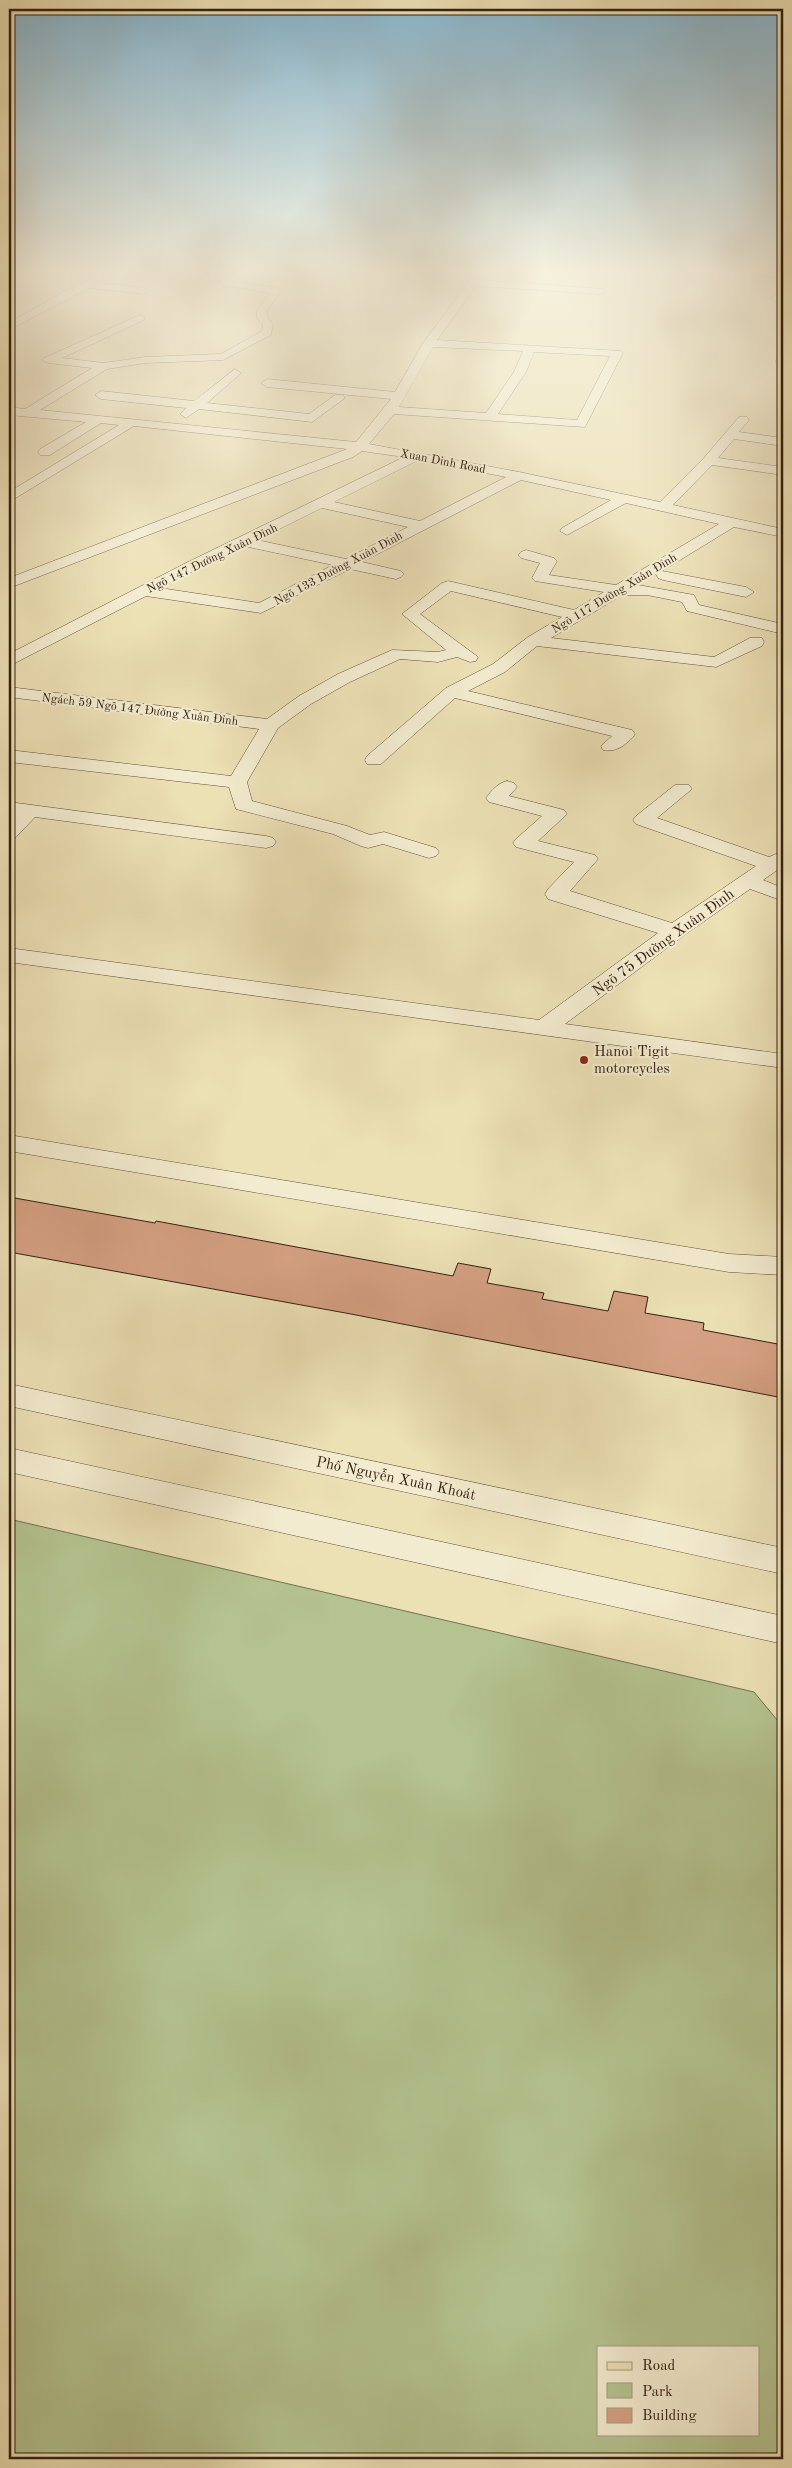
<svg xmlns="http://www.w3.org/2000/svg" width="792" height="2468" font-family="'Old Standard TT',serif">
<rect width="100%" height="100%" fill="#ece0b5"/>
<filter id="stains"><feTurbulence type="fractalNoise" baseFrequency=".004" numOctaves="4"/><feColorMatrix values="0 0 0 0 .2 0 0 0 0 .09 0 0 0 0 .02 0 0 0 .5 -.17"/></filter>
<radialGradient id="worn" r=".72"><stop offset=".6" stop-color="#630" stop-opacity="0"/><stop offset="1" stop-color="#630" stop-opacity=".3"/></radialGradient>
<!-- green -->
<path fill="#b4c390" stroke="#747251" fill-rule="evenodd" d="M9,1519l745,173 29,35v732h-774zM598,2347h160v87h-160z"/>
<!-- building -->
<polygon fill="#d5a083" stroke="#332012" points="9,1197 155,1223 156,1221 453,1276 458,1263 491,1269 487,1283 544,1293 542,1299 608,1311 614,1291 648,1297 645,1313 704,1323 703,1330 783,1345 783,1398 351,1314 9,1252"/>
<g fill="none" stroke-linecap="round" stroke-linejoin="round">
<defs>
<g id="minor">
<polygon points="110,271 124,271 100,283 144,288 149,291 144,294 89,288 9,330 9,323 63,292"/>
<polygon points="128,271 163,271 182,276 177,279 133,274"/>
<path d="M238,271h14l-18,10 43,7 5,3 -15,19v7l6,7 -2,11 -48,25 -78,3 -38,6 -67,41 316,32 35,-43 -124,-12 -6,-4 6,-4 128,13 28,-49 45,-60 3,-12h10l-2,9 125,9v4l-4,1 -124,-8 -39,54 184,11 2,2 -38,74 -191,-13 -25,30 150,28 141,30 44,-44 35,-41h8l2,3 -10,12 44,6v8l-49,-7 -16,19 65,9v8l-71,-10 -39,40 110,24v8l-49,-10 -72,44 84,16 8,5 -8,5 -83,-17 -5,-2 -2,-4 -18,11 56,10 5,10 84,19v10l-96,-23 -5,-9 -35,-7h-25l-71,43 163,19 36,-19h12l2,4 -2,4 -46,21 -179,-21 -32,26 -37,19 164,39 3,4c-7,10 -19,19 -32,16l-2,-4 11,-10 -157,-38 -74,66h-14l-2,-4 2,-4 79,-68 47,-24 35,-27 34,-20 -111,-26 -31,23 58,43 -2,4 -6,1 -13,-5 -19,5 -38,-3 -50,23 -39,22 -33,24 -31,54 5,19 95,25 23,9 14,-3 52,16 3,4 -3,4 -7,2 -46,-14 -15,4 -7,-2 -28,-12 -97,-25 -7,-22 -220,-25v-12l222,26 28,-47 -250,-32v-10l258,32 32,-23 39,-22 54,-24 46,2 8,-2 -44,-36 40,-31 6,-2 126,29 30,-18 -69,-11 -3,-3 8,-15 -19,-5 -3,-3 3,-3 5,-2 28,8 3,3 -8,14 67,10 103,-61 -93,-21 -59,32 -7,-4 2,-3 49,-28 -90,-20 -159,82 39,9 3,3 -3,3 -5,2 -46,-10 -89,44 -115,-17 -137,70v-12l177,-91 218,-106 -42,-6 -9,6 -344,131v-10l338,-129 -213,-23 -125,76v-10l110,-67 -18,-2 -51,32h-10l-2,-3 2,-3 46,-27 -77,-7v-8l16,2 67,-41 -44,-5 -6,-3 2,-2 96,-43 5,3 -1,2 -82,38 42,5 41,-6 76,-3 41,-23 1,-6 -6,-7v-8l13,-17 -47,-8 -5,-3zM433,347l90,4 -9,21 -28,41 -87,-6zM534,352l76,4 -33,64 -79,-6 28,-42zM419,460l87,17 -86,44 -86,-19zM322,508l86,19 -62,32 -89,-19zM244,546l89,19 -74,38 -99,-15z"/>
<polygon points="783,291 783,307 771,298"/>
<polygon points="783,355 783,366 775,362 779,356"/>
<polygon points="235,369 241,373 239,375 207,403 309,414 335,395 343,395 345,398 312,422 199,409 186,418 180,414 186,408 101,399 95,395 101,391 194,401"/>
<path d="M507,781l7,2 3,4 -8,9 55,14 3,4 -29,27 57,14 3,4 -28,32 102,32 84,-57 -120,-42 -3,-4 3,-4 39,-31h14l3,4 -35,29 112,39 14,-6v15l-20,14 20,8v13l-33,-12 -67,47 -118,88 218,30v14l-774,-106v-14l530,72 119,-87 -110,-34 -3,-5 3,-5 26,-27 -58,-15 -3,-4 3,-4 26,-23 -53,-14 -3,-4c6,-8 12,-15 21,-17z"/>
<polygon points="9,802 266,836 273,838 276,842 273,846 266,848 35,817 16,837 9,839 9,822 15,815 9,814"/>
<polygon points="9,1135 729,1254 783,1257 783,1275 729,1272 9,1151"/>
<polygon points="9,1384 783,1548 783,1574 9,1406"/>
<polygon points="9,1448 783,1616 783,1644 9,1472"/>
</g>
<polygon id="major" points="749,271 783,273 783,279"/>
</defs>
<!-- minor casing -->
<use href="#minor" stroke="#61503b" stroke-width="1"/>
<!-- major casing -->
<use href="#major" stroke="#332012" stroke-width="1"/>
<!-- minor -->
<use href="#minor" fill="#f3ebcf" fill-rule="evenodd"/>
<!-- major -->
<use href="#major" fill="#ece0b5" fill-rule="evenodd"/>
</g>
<!-- sky -->
<linearGradient id="sky" x2="0" y2="1"><stop stop-color="#88b8d2"/><stop offset="0.44" stop-color="#f6f1de"/><stop offset="1" stop-color="#f6f1de" stop-opacity="0"/></linearGradient>
<rect width="792" height="617" fill="url(#sky)"/>
<!-- markers -->
<circle fill="#8f2418" stroke="#f3ebcf" stroke-width="2" cx="584" cy="1060" r="5"/>
<g text-anchor="middle" stroke-width="4.5" stroke-linejoin="round" paint-order="stroke">
<!-- far-street labels -->
<g font-size="12" fill="#332012" stroke="#f3ebcf">
<text transform="translate(443 461) rotate(11)" y="4">Xuan Dinh Road</text>
<text transform="translate(212 558) rotate(-26)" y="4">Ngõ 147 Đường Xuân Đỉnh</text>
<text transform="translate(338 568) rotate(-28)" y="4">Ngõ 133 Đường Xuân Đỉnh</text>
<text transform="translate(614 593) rotate(-31)" y="4">Ngõ 117 Đường Xuân Đỉnh</text>
<text transform="translate(140 709) rotate(7)" y="4">Ngách 59 Ngõ 147 Đường Xuân Đỉnh</text>
</g>
<!-- street labels -->
<g font-size="15" fill="#332012" stroke="#f3ebcf">
<text transform="translate(663 942) rotate(-36)" y="5">Ngõ 75 Đường Xuân Đỉnh</text>
<text transform="translate(396 1478) rotate(12)" y="5">Phố Nguyễn Xuân Khoát</text>
</g>
<!-- poi labels -->
<g font-size="15" fill="#332012" stroke="#f3ebcf" text-anchor="start">
<text x="594" y="1056">Hanoi Tigit<tspan x="594" dy="17">motorcycles</tspan></text>
</g>
</g>
<!-- margin -->
<rect width="792" height="2468" fill="none" stroke="#ece0b5" stroke-width="30"/>
<rect x="10" y="10" width="772" height="2448" fill="none" stroke="#332012" stroke-width="2.5"/>
<rect x="15" y="15" width="762" height="2438" fill="none" stroke="#332012"/>
<!-- legend -->
<rect x="597" y="2346" width="162" height="90" fill="#f3ebcf" stroke="#a69a83"/>
<rect x="607" y="2362" width="25" height="8" fill="#ece0b5" stroke="#a69a83"/>
<text x="642" y="2370" font-size="15" fill="#332012">Road</text>
<rect x="607" y="2383" width="25" height="15" fill="#b4c390" stroke="#a69a83"/>
<text x="642" y="2396" font-size="15" fill="#332012">Park</text>
<rect x="607" y="2408" width="25" height="15" fill="#d5a083" stroke="#a69a83"/>
<text x="642" y="2420" font-size="15" fill="#332012">Building</text>
<rect width="100%" height="100%" filter="url(#stains)"/>
<rect width="100%" height="100%" fill="url(#worn)"/>
</svg>
